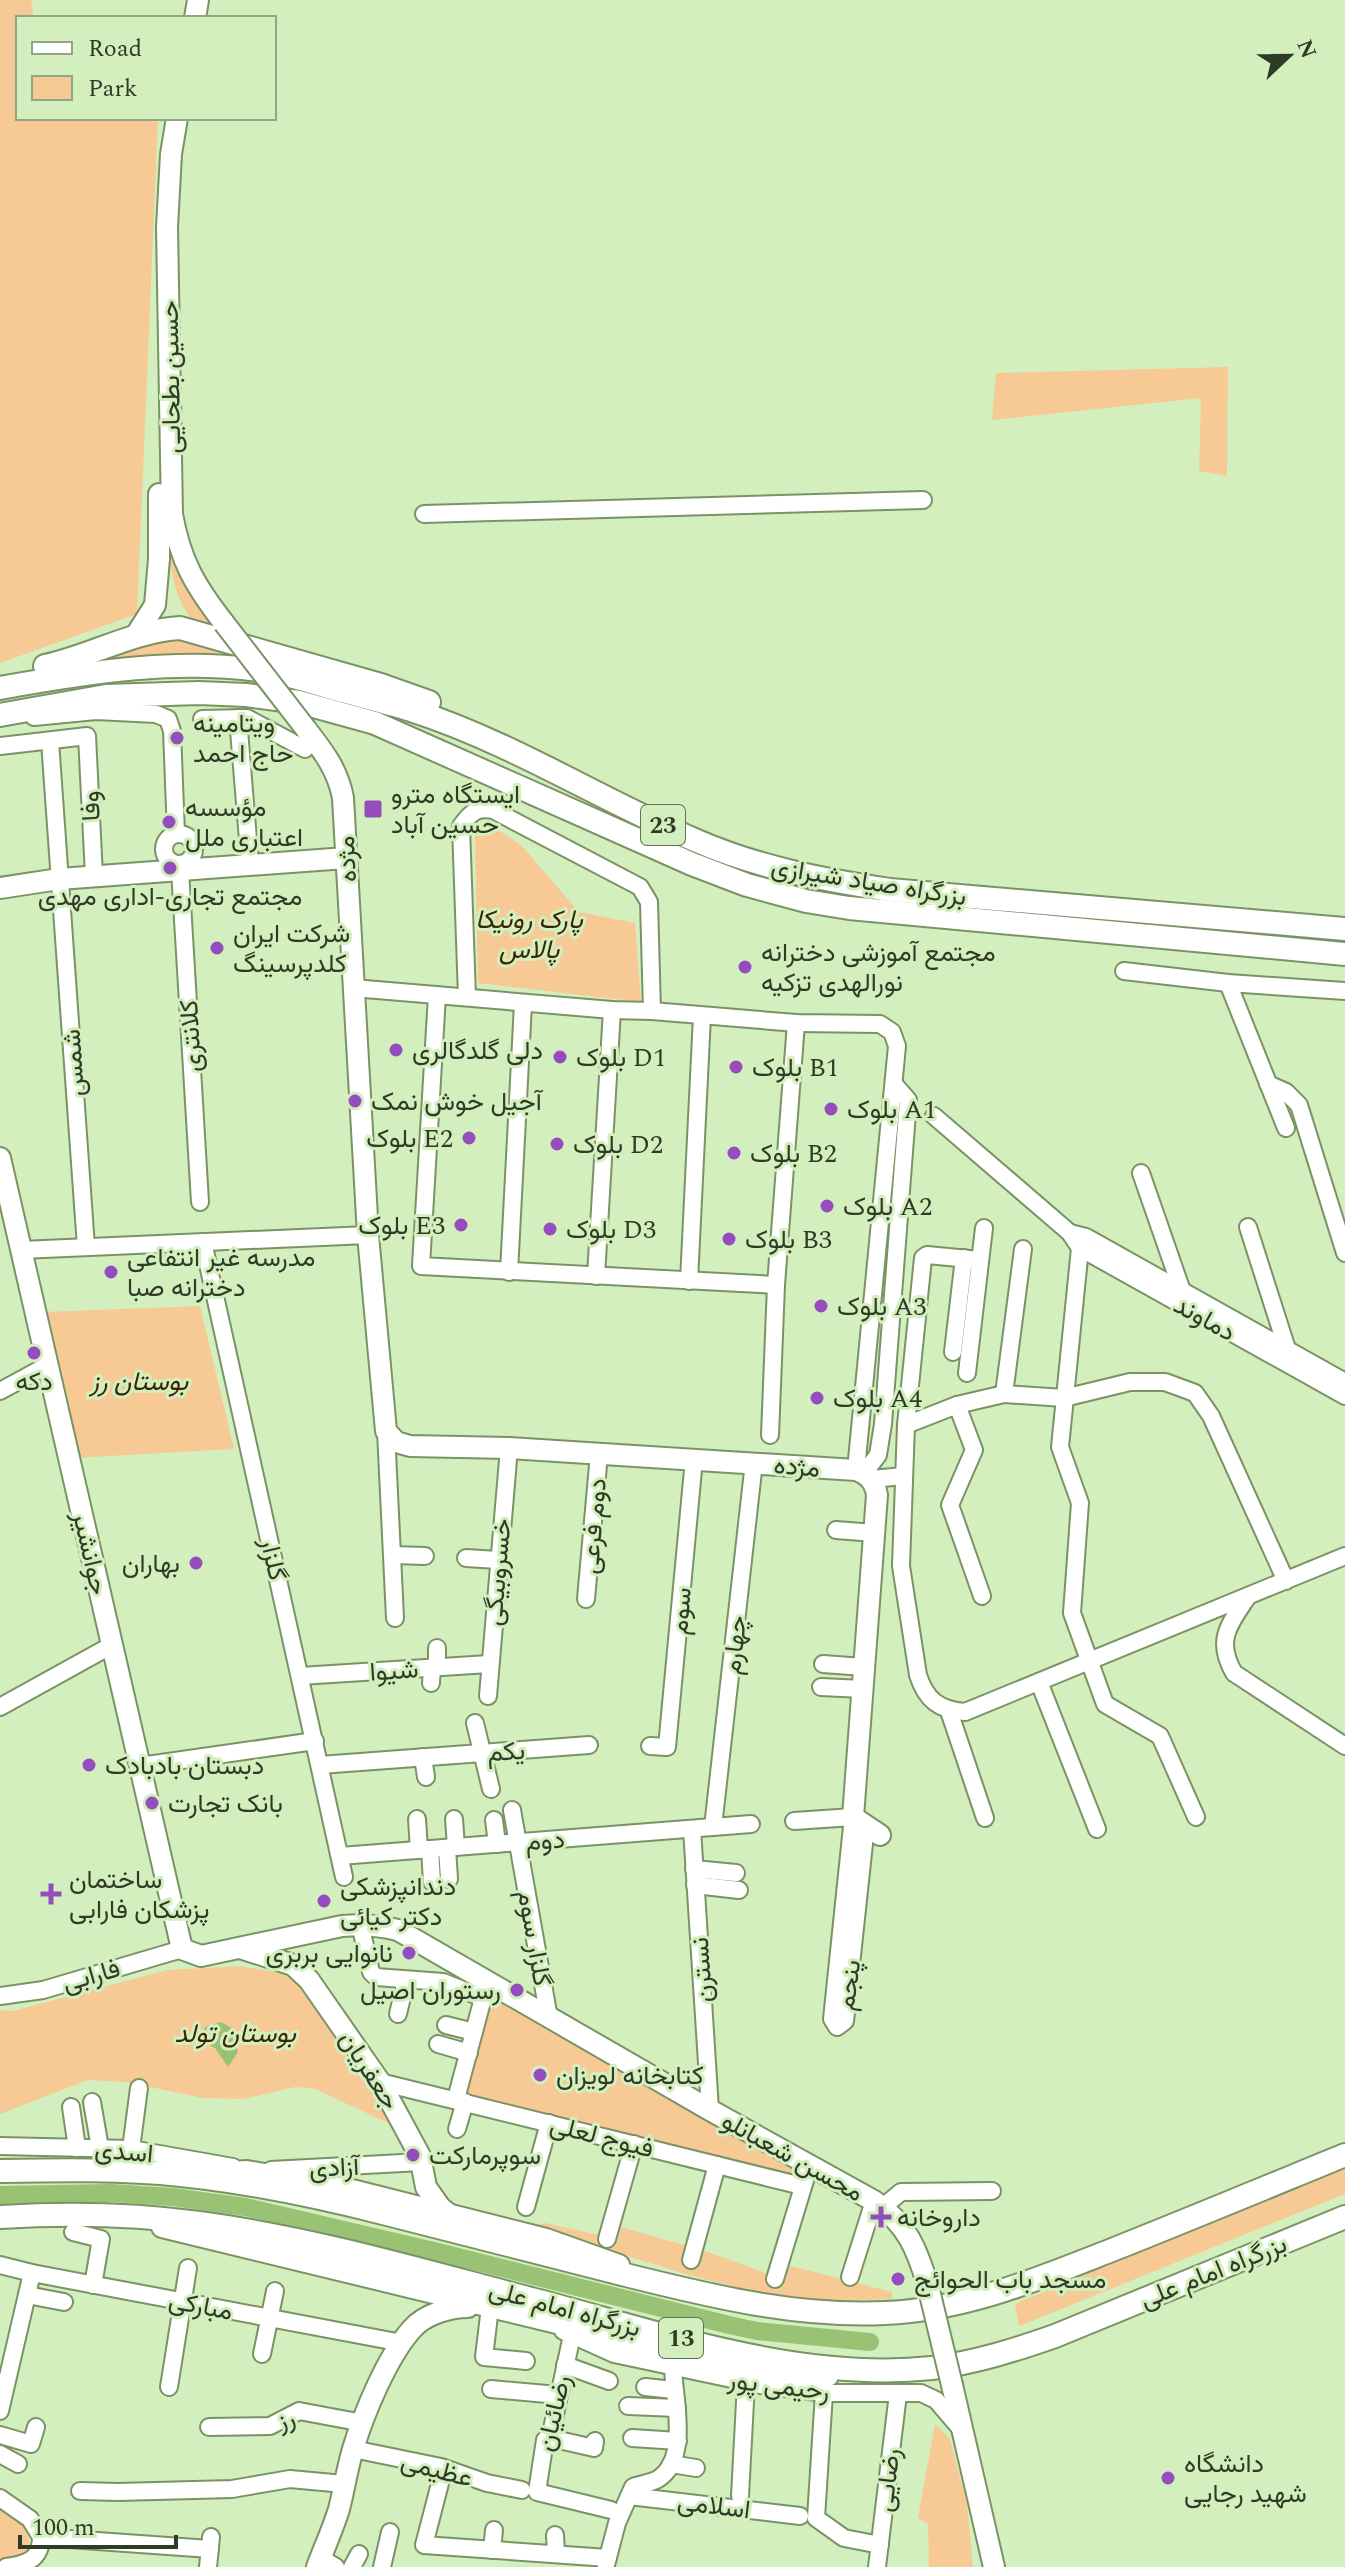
<svg xmlns="http://www.w3.org/2000/svg" width="1345" height="2567" font-family="Spectral,Vazirmatn,serif">
<rect width="100%" height="100%" fill="#d3efbd"/>
<!-- green -->
<g fill="#f7ca95">
<polygon points="0,0 31,0 34,17 58,18 18,18 18,118 158,118 137,614 0,663"/>
<polygon points="1228,367 1227,476 1199,471 1201,398 992,420 996,373"/>
<path d="M167,528l8,35 9,19 41,53c-8,-4 -22,-6 -29,-12 -23,-19 -28,-68 -29,-95z"/>
<polygon points="155,633 235,646 248,663 69,666"/>
<polygon points="482,826 495,828 521,845 579,912 635,923 641,1002 478,983 475,837"/>
<polygon points="200,1306 234,1449 74,1458 43,1312"/>
<polygon points="240,1966 281,1973 303,1986 399,2128 315,2089 295,2087 243,2099 203,2098 126,2082 88,2080 0,2114 0,2010 13,2011 167,1970"/>
<polygon points="494,1993 798,2167 793,2174 726,2160 467,2095"/>
<polygon points="1345,2168 1345,2194 1019,2326 1015,2304"/>
<path d="M545,2223l72,16 4,-12 84,24 75,27 3,-14 109,28v7c-24,0 -49,3 -73,1 -98,-8 -192,-45 -285,-75z"/>
<polygon points="935,2424 950,2439 967,2504 973,2567 929,2567 928,2524 918,2518"/>
<path d="M0,2504c16,12 27,20 30,41l-9,12 -21,4z"/>
</g>
<!-- water -->
<polygon fill="#99c274" points="221,2022 230,2027 238,2052 228,2067 215,2048 201,2041 205,2027"/>
<g fill="none" stroke-linecap="round" stroke-linejoin="round">
<!-- river -->
<polyline stroke="#99c274" stroke-width="18" points="0,2195 111,2193 173,2197 245,2207 438,2252 729,2325 757,2331 870,2342"/>
<defs>
<g id="minor">
<polyline points="424,514 923,500"/>
<polyline points="34,717 96,711 156,714 168,719 172,731 176,834"/>
<polyline points="238,718 250,864"/>
<polyline points="202,719 247,718 305,749"/>
<polyline points="50,741 86,1247"/>
<polyline points="0,746 87,736 94,876"/>
<circle cx="179" cy="849" r="15"/>
<polyline points="180,870 200,1202"/>
<polyline points="1124,971 1228,983 1345,991"/>
<polyline points="1228,983 1286,1128"/>
<polyline points="353,988 612,1010 652,1011 796,1023 880,1024 892,1032 897,1046 856,1470"/>
<polyline points="437,995 421,1266 776,1285"/>
<path d="M467,997l-6,-171c10,-14 16,-19 32,-16l147,77 9,15 3,109"/>
<polyline points="1268,1084 1286,1092 1299,1105 1345,1253"/>
<polyline points="934,1116 1070,1233 1080,1248 1345,1396"/>
<polyline points="1141,1173 1182,1291"/>
<polyline points="1248,1227 1287,1349 1284,1354"/>
<polyline points="1070,1233 1086,1237 1345,1382"/>
<polyline points="203,1242 344,1877"/>
<polyline points="1080,1248 1060,1447 1080,1503 1072,1613 1105,1704 1160,1736 1196,1817"/>
<polyline points="21,1250 368,1235"/>
<polyline points="509,1272 523,1004"/>
<polyline points="596,1276 612,1010"/>
<polyline points="689,1281 702,1016"/>
<polyline points="953,1352 964,1258"/>
<polyline points="967,1373 984,1228"/>
<polyline points="0,1391 48,1365"/>
<polyline points="1004,1394 1023,1249"/>
<polyline points="957,1405 974,1450 950,1505 982,1596"/>
<polyline points="906,1425 923,1258 927,1255 980,1260"/>
<polyline points="386,1431 395,1618"/>
<polyline points="770,1435 776,1285 796,1023"/>
<polyline points="864,1473 878,1455 883,1424 908,1100 894,1084"/>
<polyline points="871,1479 904,1476"/>
<polyline points="836,1530 874,1533"/>
<polyline points="393,1555 425,1556"/>
<polyline points="466,1558 498,1560"/>
<path d="M1286,1581l-75,-165 -16,-23 -30,-11h-35l-66,16 -60,-4 -47,11 -51,20 -5,141 17,109c8,25 21,35 47,37l380,-156"/>
<path d="M1248,1596c-19,29 -33,44 -14,77l111,73"/>
<polyline points="586,1599 599,1454"/>
<polyline points="437,1648 437,1667"/>
<polyline points="823,1664 864,1667"/>
<polyline points="300,1676 489,1664"/>
<polyline points="1039,1682 1097,1829"/>
<polyline points="431,1683 432,1667"/>
<polyline points="821,1687 863,1689"/>
<polyline points="488,1696 509,1448"/>
<polyline points="0,1707 112,1645"/>
<polyline points="949,1711 985,1818"/>
<polyline points="475,1723 491,1789"/>
<polyline points="650,1746 667,1747 694,1459"/>
<polyline points="423,1757 426,1777"/>
<polyline points="320,1765 589,1745"/>
<polyline points="140,1766 315,1741"/>
<polyline points="512,1810 549,2018"/>
<polyline points="417,1819 419,1850"/>
<polyline points="454,1819 456,1847"/>
<polyline points="494,1820 497,1844"/>
<polyline points="794,1821 853,1817 832,2019 837,2027 845,2021 866,1825"/>
<polyline points="713,1827 754,1462"/>
<polyline points="692,1829 710,2110"/>
<polyline points="447,1848 449,1879"/>
<polyline points="430,1849 432,1882"/>
<polyline points="340,1856 751,1824"/>
<polyline points="694,1869 736,1873"/>
<polyline points="695,1885 739,1890"/>
<polyline points="360,1924 371,1972 376,1977 443,1982 483,1998 456,2099"/>
<polyline points="0,1996 43,1990 182,1949"/>
<polyline points="398,2014 406,1980"/>
<polyline points="446,2025 474,2032"/>
<polyline points="438,2044 469,2053"/>
<polyline points="380,2082 802,2186"/>
<polyline points="92,2102 100,2148"/>
<polyline points="71,2107 77,2148"/>
<polyline points="457,2129 465,2102"/>
<polyline points="0,2146 131,2149 233,2167"/>
<polyline points="131,2149 139,2088"/>
<polyline points="271,2170 421,2162"/>
<polyline points="526,2207 549,2123"/>
<polyline points="883,2207 901,2192 992,2191"/>
<polyline points="73,2232 101,2239 93,2285"/>
<polyline points="607,2239 634,2144"/>
<polyline points="691,2260 717,2165"/>
<polyline points="0,2265 32,2273 402,2343"/>
<polyline points="850,2277 874,2201"/>
<polyline points="775,2279 810,2164"/>
<polyline points="27,2295 64,2302"/>
<polyline points="490,2307 484,2357 526,2361"/>
<polyline points="563,2331 614,2354 760,2385 824,2393 921,2393 936,2400 960,2428"/>
<polyline points="572,2335 550,2438 545,2440 537,2492 611,2510"/>
<polyline points="262,2354 275,2291"/>
<polyline points="565,2365 609,2381"/>
<polyline points="169,2387 188,2268"/>
<polyline points="645,2387 674,2390"/>
<polyline points="491,2389 558,2395"/>
<polyline points="824,2393 816,2518 844,2538 880,2545"/>
<polyline points="628,2406 677,2408"/>
<polyline points="0,2411 32,2273"/>
<polyline points="209,2427 270,2426 299,2411 363,2423"/>
<polyline points="0,2435 31,2444 36,2427"/>
<polyline points="550,2438 594,2448 595,2441"/>
<polyline points="632,2438 678,2441"/>
<polyline points="353,2449 441,2467 487,2483 522,2490"/>
<polyline points="0,2454 18,2464"/>
<polyline points="671,2464 696,2468"/>
<polyline points="444,2468 424,2545 608,2558"/>
<polyline points="80,2491 118,2492 232,2489 290,2479 344,2484"/>
<polyline points="629,2496 800,2516"/>
<polyline points="740,2496 746,2383"/>
<polyline points="0,2498 30,2519 41,2537"/>
<polyline points="555,2535 556,2554"/>
<polyline points="41,2537 210,2549"/>
<polyline points="492,2550 494,2530"/>
<polyline points="321,2558 336,2567"/>
<path d="M606,2565l11,-42 16,-36c8,-3 18,-4 25,-8 32,-20 16,-81 15,-111"/>
<path d="M6,2567c20,-3 35,-7 35,-30"/>
<polyline points="208,2567 211,2537"/>
<polyline points="352,2567 359,2554"/>
<polyline points="382,2567 390,2532"/>
<polyline points="877,2567 898,2394"/>
</g>
<g id="major">
<polyline points="195,18 198,0"/>
<path d="M177,118l-6,36 -4,73 5,287c8,46 23,72 52,109"/>
<polyline points="136,635 155,605 159,559 159,494"/>
<path d="M306,729c17,22 32,41 37,69l25,437 18,196 10,11 14,4 99,2 347,22c13,5 19,12 21,25l-24,322 27,18"/>
<polyline points="0,888 59,879 346,858"/>
<path d="M0,1158l182,791 19,7 141,-30c20,-2 36,-1 56,4l312,180 164,91c33,23 43,48 54,85"/>
<polyline points="243,1949 293,1965 309,1980 380,2082 420,2156 426,2187 440,2207 450,2215"/>
<polyline points="211,2173 247,2171 352,2190 546,2239 619,2265"/>
<polyline points="162,2227 746,2369 828,2376"/>
<polyline points="952,2385 994,2567"/>
<path d="M317,2567c7,-19 16,-38 22,-58 5,-19 8,-40 14,-60 11,-36 34,-92 59,-120 13,-15 38,-22 56,-22"/>
</g>
<g id="highway">
<path d="M45,666c47,-10 87,-35 135,-38l201,57 48,17"/>
<path d="M0,688c88,-16 182,-31 271,-16 22,4 43,11 64,17 25,7 51,13 76,21 100,32 190,90 286,131 62,27 127,39 193,49l455,39"/>
<polyline points="0,715 106,696 199,693 246,695 299,702 375,723 692,864 747,885 806,901 849,908 1345,954"/>
<path d="M0,2171c60,-1 122,-2 181,4 69,7 139,22 206,39 81,20 162,42 243,62 84,21 168,41 255,37 80,-3 153,-34 227,-63 78,-31 155,-63 233,-95"/>
<path d="M0,2217c66,-4 134,-3 199,6 114,15 225,48 336,77 127,33 264,82 397,68 42,-5 83,-18 123,-32l290,-119"/>
</g>
</defs>
<!-- minor casing -->
<use href="#minor" stroke="#7a9365" stroke-width="20"/>
<!-- major casing -->
<use href="#major" stroke="#7a9365" stroke-width="24"/>
<!-- highway casing -->
<use href="#highway" stroke="#7a9365" stroke-width="26"/>
<!-- minor -->
<use href="#minor" stroke="#fff" stroke-width="16"/>
<!-- major -->
<use href="#major" stroke="#fff" stroke-width="20"/>
<!-- highway -->
<use href="#highway" stroke="#fff" stroke-width="22"/>
<defs>
<g id="major-bridge">
<polyline points="224,623 306,729"/>
<polyline points="928,2286 952,2385"/>
</g>
</defs>
<!-- major-bridge casing -->
<use href="#major-bridge" stroke="#7a9365" stroke-width="24" stroke-linecap="butt"/>
<!-- major-bridge -->
<use href="#major-bridge" stroke="#fff" stroke-width="20"/>
</g>
<!-- markers -->
<g fill="#954cbf" stroke="#d3efbd" stroke-width="3">
<circle cx="177" cy="738" r="8"/>
<rect x="363" y="799" width="20" height="20" rx="4"/>
<circle cx="169" cy="822" r="8"/>
<circle cx="170" cy="868" r="8"/>
<circle cx="217" cy="948" r="8"/>
<circle cx="745" cy="967" r="8"/>
<circle cx="396" cy="1050" r="8"/>
<circle cx="560" cy="1057" r="8"/>
<circle cx="736" cy="1067" r="8"/>
<circle cx="355" cy="1101" r="8"/>
<circle cx="831" cy="1109" r="8"/>
<circle cx="469" cy="1138" r="8"/>
<circle cx="557" cy="1144" r="8"/>
<circle cx="734" cy="1153" r="8"/>
<circle cx="827" cy="1206" r="8"/>
<circle cx="461" cy="1225" r="8"/>
<circle cx="550" cy="1229" r="8"/>
<circle cx="729" cy="1239" r="8"/>
<circle cx="111" cy="1272" r="8"/>
<circle cx="821" cy="1306" r="8"/>
<circle cx="34" cy="1353" r="8"/>
<circle cx="817" cy="1398" r="8"/>
<circle cx="196" cy="1563" r="8"/>
<circle cx="89" cy="1765" r="8"/>
<circle cx="152" cy="1803" r="8"/>
<path d="M47 1882h8v8h8v8h-8v8h-8v-8h-8v-8h8z"/>
<circle cx="324" cy="1901" r="8"/>
<circle cx="409" cy="1953" r="8"/>
<circle cx="517" cy="1990" r="8"/>
<circle cx="540" cy="2075" r="8"/>
<circle cx="413" cy="2155" r="8"/>
<path d="M877 2205h8v8h8v8h-8v8h-8v-8h-8v-8h8z"/>
<circle cx="898" cy="2279" r="8"/>
<circle cx="1168" cy="2478" r="8"/>
</g>
<g text-anchor="middle" stroke-width="6" stroke-linejoin="round" paint-order="stroke">
<!-- shield labels -->
<g fill="#d3efbd" stroke="#617154" stroke-width="2">
<rect x="641" y="805" width="44" height="40" rx="6"/>
<rect x="659" y="2318" width="44" height="40" rx="6"/>
</g>
<g font-size="24" font-weight="bold" fill="#303b27">
<text x="663" y="833">23</text>
<text x="681" y="2346">13</text>
</g>
<!-- street labels -->
<g font-size="26" fill="#303b27" stroke="#d3efbd">
<text transform="translate(170 377) rotate(-91)" y="9">حسین بطحایی</text>
<text transform="translate(90 806) rotate(-93)" y="9">وفا</text>
<text transform="translate(346 859) rotate(-93)" y="9">مژده</text>
<text transform="translate(869 881) rotate(9)" y="9">بزرگراه صیاد شیرازی</text>
<text transform="translate(190 1036) rotate(-93)" y="9">کلانتری</text>
<text transform="translate(73 1063) rotate(-94)" y="9">شمس</text>
<text transform="translate(1205 1318) rotate(29)" y="9">دماوند</text>
<text transform="translate(797 1466) rotate(5)" y="9">مژده</text>
<text transform="translate(593 1526) rotate(-85)" y="9">دوم فرعی</text>
<text transform="translate(91 1553) rotate(77)" y="9">جوانشیر</text>
<text transform="translate(274 1559) rotate(77)" y="9">گلزار</text>
<text transform="translate(497 1572) rotate(-85)" y="9">خسروبیگی</text>
<text transform="translate(680 1611) rotate(-85)" y="9">سوم</text>
<text transform="translate(734 1645) rotate(-84)" y="9">چهارم</text>
<text transform="translate(394 1670) rotate(-4)" y="9">شیوا</text>
<text transform="translate(506 1751) rotate(-4)" y="9">یکم</text>
<text transform="translate(545 1840) rotate(-4)" y="9">دوم</text>
<text transform="translate(535 1938) rotate(80)" y="9">گلزار سوم</text>
<text transform="translate(701 1970) rotate(-94)" y="9">نسترن</text>
<text transform="translate(91 1975) rotate(-16)" y="9">فارابی</text>
<text transform="translate(848 1985) rotate(-82)" y="9">پنجم</text>
<text transform="translate(370 2070) rotate(57)" y="9">جعفریان</text>
<text transform="translate(602 2136) rotate(14)" y="9">فیوج لعلی</text>
<text transform="translate(124 2151) rotate(5)" y="9">اسدی</text>
<text transform="translate(793 2156) rotate(29)" y="9">محسن شعبانلو</text>
<text transform="translate(334 2167) rotate(-3)" y="9">آزادی</text>
<text transform="translate(1213 2271) rotate(-22)" y="9">بزرگراه امام علی</text>
<text transform="translate(201 2305) rotate(11)" y="9">مبارکی</text>
<text transform="translate(565 2308) rotate(15)" y="9">بزرگراه امام علی</text>
<text transform="translate(779 2385) rotate(7)" y="9">رحیمی پور</text>
<text transform="translate(553 2413) rotate(-77)" y="9">رضائیان</text>
<text transform="translate(286 2419) rotate(-18)" y="9">رز</text>
<text transform="translate(437 2469) rotate(15)" y="9">عظیمی</text>
<text transform="translate(887 2480) rotate(-83)" y="9">رضایی</text>
<text transform="translate(714 2505) rotate(7)" y="9">اسلامی</text>
</g>
<!-- poi labels -->
<g font-size="26" fill="#303b27" stroke="#d3efbd" text-anchor="start">
<text x="193" y="732">ویتامینه<tspan x="193" dy="30">حاج احمد</tspan></text>
<text x="391" y="803">ایستگاه مترو<tspan x="391" dy="30">حسین آباد</tspan></text>
<text x="185" y="816">مؤسسه<tspan x="185" dy="30">اعتباری ملل</tspan></text>
<text x="170" y="905" text-anchor="middle">مجتمع تجاری-اداری مهدی</text>
<text x="233" y="942">شرکت ایران<tspan x="233" dy="30">کلدپرسینگ</tspan></text>
<text x="761" y="961">مجتمع آموزشی دخترانه<tspan x="761" dy="30">نورالهدی تزکیه</tspan></text>
<text x="412" y="1059">دلی گلدگالری</text>
<text x="576" y="1066">بلوک D1</text>
<text x="752" y="1076">بلوک B1</text>
<text x="371" y="1110">آجیل خوش نمک</text>
<text x="847" y="1118">بلوک A1</text>
<text x="453" y="1147" text-anchor="end">بلوک E2</text>
<text x="573" y="1153">بلوک D2</text>
<text x="750" y="1162">بلوک B2</text>
<text x="843" y="1215">بلوک A2</text>
<text x="445" y="1234" text-anchor="end">بلوک E3</text>
<text x="566" y="1238">بلوک D3</text>
<text x="745" y="1248">بلوک B3</text>
<text x="127" y="1266">مدرسه غیر انتفاعی<tspan x="127" dy="30">دخترانه صبا</tspan></text>
<text x="837" y="1315">بلوک A3</text>
<text x="34" y="1390" text-anchor="middle">دکه</text>
<text x="833" y="1407">بلوک A4</text>
<text x="180" y="1572" text-anchor="end">بهاران</text>
<text x="105" y="1774">دبستان بادبادک</text>
<text x="168" y="1812">بانک تجارت</text>
<text x="69" y="1888">ساختمان<tspan x="69" dy="30">پزشکان فارابی</tspan></text>
<text x="340" y="1895">دندانپزشکی<tspan x="340" dy="30">دکتر کیائی</tspan></text>
<text x="393" y="1962" text-anchor="end">نانوایی بربری</text>
<text x="501" y="1999" text-anchor="end">رستوران اصیل</text>
<text x="556" y="2084">کتابخانه لویزان</text>
<text x="429" y="2164">سوپرمارکت</text>
<text x="897" y="2226">داروخانه</text>
<text x="914" y="2288">مسجد باب الحوائج</text>
<text x="1184" y="2472">دانشگاه<tspan x="1184" dy="30">شهید رجایی</tspan></text>
</g>
<!-- park labels -->
<g font-size="26" font-style="italic" fill="#3c2504" stroke="#d3efbd">
<text x="529" y="928">پارک رونیکا<tspan x="529" dy="30">پالاس</tspan></text>
<text x="139" y="1390">بوستان رز</text>
<text x="235" y="2042">بوستان تولد</text>
</g>
</g>
<!-- legend -->
<rect x="16" y="16" width="260" height="104" fill="#d3efbd" stroke="#92a781" stroke-width="2"/>
<rect x="32" y="42" width="40" height="12" fill="#ffffff" stroke="#92a781" stroke-width="2"/>
<text x="88" y="56" font-size="24" fill="#303b27">Road</text>
<rect x="32" y="76" width="40" height="24" fill="#f7ca95" stroke="#92a781" stroke-width="2"/>
<text x="88" y="96" font-size="24" fill="#303b27">Park</text>
<!-- north arrow -->
<g transform="translate(1289 56) rotate(68)" stroke="#d3efbd" stroke-width="6" paint-order="stroke">
<path d="M0-6L14 30L0 20L-14 30Z" fill="#303b27"/>
<text y="-12" font-size="22" font-weight="bold" text-anchor="middle" fill="#303b27">N</text>
</g>
<!-- scale -->
<path d="M20 2535v12h156v-12" fill="none" stroke="#303b27" stroke-width="4"/>
<text x="32" y="2535" font-size="24" fill="#303b27" stroke="#d3efbd" stroke-width="6" paint-order="stroke">100 m</text>
</svg>
